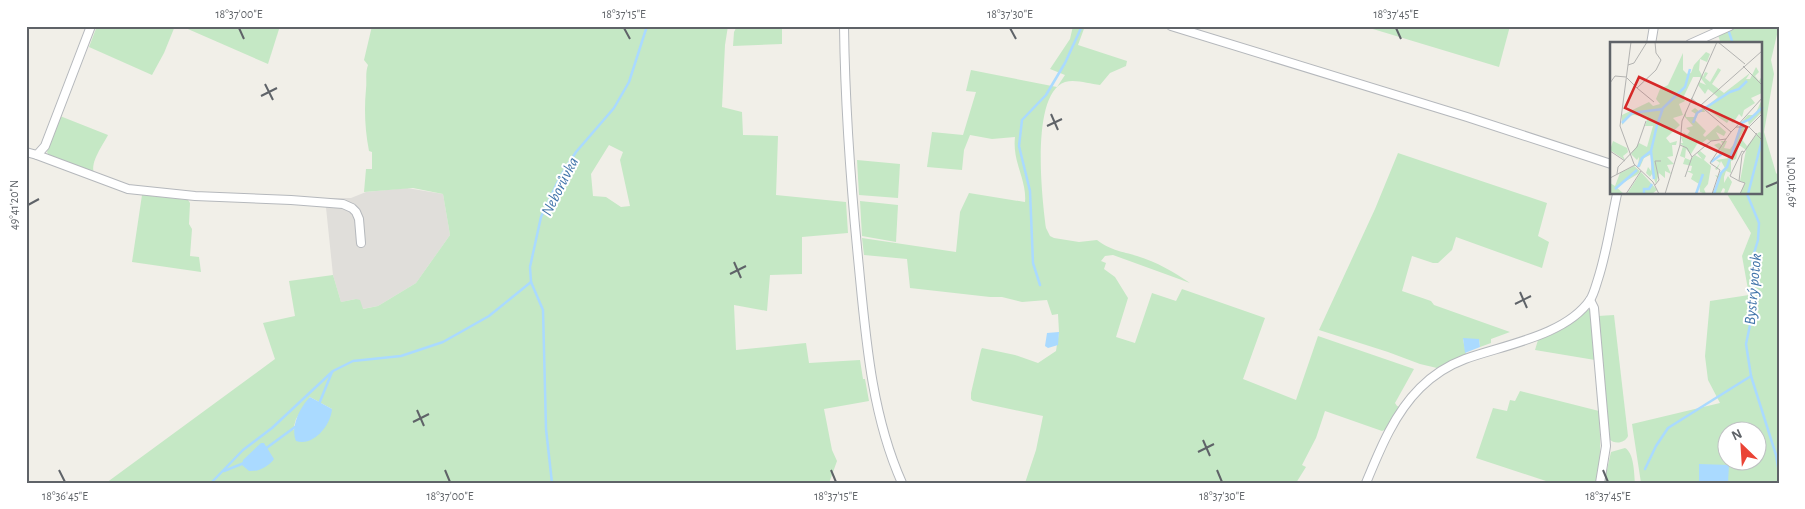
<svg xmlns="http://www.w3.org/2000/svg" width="1805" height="509" font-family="'Alegreya Sans',sans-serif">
<rect width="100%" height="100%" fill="#f1efe8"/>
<!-- industrial -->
<polygon fill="#e0deda" points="407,188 443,194 450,235 416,283 378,306 362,309 356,299 341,302 333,275 325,198 351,198 366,192"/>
<!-- green -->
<g fill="#c5e8c5" fill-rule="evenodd">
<polygon points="97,26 175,26 164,53 152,75 89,47"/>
<polygon points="181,26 280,26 268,64"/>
<path d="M372,26h356l-3,19 -3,62 20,5 1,23 35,1 -2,59 70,7 2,31 -46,4v37l-32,1 -3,36 -33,-6 2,45 70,-7 3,20 51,-3 3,19h2l4,22 -45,8 8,41 5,11 -8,22h-723l169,-124 -12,-36 32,-7 -6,-35 44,-6 8,27 15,-3 4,1 3,9 15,-3 38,-23 34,-48 -7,-41 -30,-6 -49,4 2,-23h6v-17l-3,-1c-4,-21 -5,-41 -3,-62 1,-8 -1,-16 2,-24l-4,-5zM609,145l14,7 -3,8 10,46 -9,1 -15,-10 -13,-1 -2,-22zM310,397l22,12 -39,21 3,-11z"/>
<polygon points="737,26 784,26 784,29 782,29 782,44 733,46 734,32"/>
<path d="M1073,26h12l-7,19 49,16 -1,5 -16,7 -10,12c-11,-1 -24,-6 -35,-3 -35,12 -23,117 -19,146l4,8 4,2 25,4 18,-2c15,11 24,11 40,16 20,6 37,16 53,27l-77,-28 -8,1 -4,5 5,2 -2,6 11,8 13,21 -12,39 19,6 17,-50 24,8 6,-12 83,29 -22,61 53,21 22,-64 96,33 -19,34 2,3 3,1 -13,22 -5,2 -57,-20 -9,27 -14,27 4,2 -10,16h-271l11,-33 7,-34 -70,-15 -2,-2v-6l10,-43 1,-2 33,7 23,8 18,-12 3,-19 -1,-18 -6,1 -5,-15 -25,2 -20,-5h-12l-80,-9 -3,-29 -43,-4 -2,-17 94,14 4,-40 9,-19 56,9c2,-22 -13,-40 -10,-65l-23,2 -22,-4 -6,15 -2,20 -35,-3 5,-35 31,3 13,-43 -10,-1 5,-21 86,17 8,-12 -15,-6 20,-30z"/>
<polygon points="1363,26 1510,26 1499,67"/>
<path d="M1715,26h64l-8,34 3,14 -10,58 12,41 3,3v307h-138l-9,-59 88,-21 -12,-23 -3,-24 5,-55 39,-6 -7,-39 9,-23 -24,-39h34v-150h-40zM1728,432h30v30h-30z"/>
<path d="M60,116l48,19c-5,10 -18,27 -14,38l-45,-17 -2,-4z"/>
<polygon points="1398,153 1547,203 1538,236 1549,242 1542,268 1456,237 1452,250 1438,263 1433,263 1412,256 1402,291 1431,301 1434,305 1510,332 1491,339 1491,343 1480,347 1479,339 1463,339 1466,354 1437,368 1420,364 1388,352 1319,330 1375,209"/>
<polygon points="857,160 900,164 898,198 859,195"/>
<polygon points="142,195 188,200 190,203 189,224 192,229 190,256 199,257 201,272 132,262"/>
<polygon points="860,201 898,205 896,242 862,236"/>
<path d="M1586,309l4,1 5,50 -60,-10 3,-10c18,-6 35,-15 48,-31z"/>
<path d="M1614,315l14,121c-3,7 -13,9 -19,3l-11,-123z"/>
<path d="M1520,391l79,20c1,25 3,47 -3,72h-44l-76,-25 17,-50 14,3 3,-11 5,1z"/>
<path d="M1625,448c9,5 9,24 10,35h-31l7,-31z"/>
</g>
<!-- water -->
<g fill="#aadaff">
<polygon points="1059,332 1058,345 1048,348 1045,346 1047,333"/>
<polygon points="1463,338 1479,339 1480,347 1465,353"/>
<path d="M310,397l22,12c-1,16 -19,38 -36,32 -6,-14 4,-34 14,-44z"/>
<path d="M261,443h3l10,16c-5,7 -15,13 -25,12l-7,-6 1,-5z"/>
<polygon points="1699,464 1729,465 1728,483 1699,483"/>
</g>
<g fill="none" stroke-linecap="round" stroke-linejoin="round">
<!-- stream -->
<g stroke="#aadaff" stroke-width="2.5">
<polyline points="1728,29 1733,44"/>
<polyline points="1747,194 1759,223 1758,240 1752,260 1754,306 1746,344 1751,376 1776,455 1779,473"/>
<polyline points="1040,285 1033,263 1030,191 1019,146 1022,120 1046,95 1065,63 1082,26"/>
<polyline points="319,404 332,372"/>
<polyline points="265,449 295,427"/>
<polyline points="1645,469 1656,446 1668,428 1751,376"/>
<polyline points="224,471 244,463"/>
<polyline points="211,483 243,450 272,428 333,371 353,361 401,356 443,342 489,316 531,282"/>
<polyline points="552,483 546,429 543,310 531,282 530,267 541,217 560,177 576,152 614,108 629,82 647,26"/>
</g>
<defs>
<g id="street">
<path d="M844,26c1,81 7,162 15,242 7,73 13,148 43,215"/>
<polyline points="1171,26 1467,117 1611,164"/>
<polyline points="1651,44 1654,26"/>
<polyline points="1690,44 1730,26"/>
<polyline points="26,152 37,155 45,146 91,26"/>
<polyline points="37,155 128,189 195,196 291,200 343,204 352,208 356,212 359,219 361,243"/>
<polyline points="1590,300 1594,308 1606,446 1600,483"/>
<path d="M1366,483c14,-34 28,-69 54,-95 12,-12 29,-23 45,-29 38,-14 100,-23 125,-59 4,-6 6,-15 8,-21 9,-28 13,-57 19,-85"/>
</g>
</defs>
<!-- street casing -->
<use href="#street" stroke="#b5b8bc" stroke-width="10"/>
<!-- street -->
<use href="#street" stroke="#fff" stroke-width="8"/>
</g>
<!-- ticks -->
<path fill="none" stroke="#5f6368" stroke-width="2" d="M239,28l5,11M624,28l6,11M1010,28l6,11M1396,28l5,11M265,84l8,16M261,96l16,-8M1051,114l7,16M1047,126l15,-7M1766,187l12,-5M28,205l11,-6M734,262l7,16M730,274l16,-8M1520,292l7,16M1515,304l16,-8M417,410l7,16M413,422l16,-8M1203,440l7,16M1198,452l16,-8M59,470l6,12M445,470l5,12M831,470l5,12M1217,470l5,12M1603,470l5,12"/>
<g text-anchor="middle" stroke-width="4" stroke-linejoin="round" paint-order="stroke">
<!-- water labels -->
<g font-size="16" font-style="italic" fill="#4174aa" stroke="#fff">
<text transform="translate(559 186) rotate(-63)" y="6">Neborůvka</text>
<text transform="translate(1752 289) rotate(-85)" y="6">Bystrý potok</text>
</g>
</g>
<!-- overview -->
<g transform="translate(1610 42)">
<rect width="152" height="152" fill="#f1efe8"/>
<path d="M96,10l4,2 -3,8 -7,-3 -1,11 4,7 2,-5 3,1 -3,5 5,4 8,-14 3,2 -9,14 12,9 26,-20 -4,6h4l6,-12 3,5 -4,4 4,5 3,-5v17l-11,5 4,5 -11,7 -2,7 -3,-3 -6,9 -4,-3 -2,3 -22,-15 13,-11 -10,-8 -3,5 -7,-9 1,-3 7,3 -6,-8h-7l-10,21 2,3 -6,3 4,11 -10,3 7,7 -14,13 4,5 7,-2 -1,4h-4l1,11 -6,1 7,7 -7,1 4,9 -6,-3v7l-6,-5 -3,11 -4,-10 -2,3 -4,-4 2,-6 3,4 1,-17 -8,4 -4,9h-2l1,-10 -2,3 -6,-6 8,-11 8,4 6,-21h-8l3,-9 -14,-2 -5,1 -7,9v-10l27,-13 4,4 7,-2 -4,-5 4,-10 8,-4 15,-32v17l4,4 4,-1 3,-8zM152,57v13l-13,13 -1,-4 -5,1 -1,4 6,2h-3l-5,9 7,9 12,-14 3,1v61h-22l5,-11 -5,-2 6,-31 -7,-5 -3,14 -5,2v12l-5,-2 -2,6v6l4,-7 4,6 -5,12h-3l1,-5 -2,-1 -3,6h-8l7,-14 -4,-5 3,1 7,-8 -4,-7 -4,9 -2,-1 5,-6 -4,-3 13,-2 -15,-13 5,-2 4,3 -2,-5h6l-3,7 6,1 7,-9 4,-17 7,-8h7zM93,65l2,5h-6l-4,8 11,11 -3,4 2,2 13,-12 8,7 -2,4 -8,-4 4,7 -10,2 -3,-2 -5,4 -3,-2 -8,13 -11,-11h3l-2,-6 4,-1 -2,-4 4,3 3,-4 -4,-3 7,-2 -9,-10 2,-5v6h9l1,-3 -5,-3 4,-3 5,4zM3,99l14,7 1,4 -5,4 2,4 -15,-10zM73,104l3,2 -1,10 5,2 5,-5 7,4 -5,-6 3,-2 6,5 -2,4 7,6 -3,18 -4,5 2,5 -6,-2 -1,-8 -8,-5 2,-5 -6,-3h4l1,-5 -9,-2 2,-6 -5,-2zM24,124l6,5 -2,3 -22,13 8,7h-14v-11l5,3 5,-13zM31,130l16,18 -5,4h-25z" fill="#c5e8c5"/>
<path fill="none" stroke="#aadaff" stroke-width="2.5" d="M95,66l25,-16 9,-3 8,-8M12,81l10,-10 31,-4M83,81l4,-10 5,-3M101,120l12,-9M28,125l4,-9 9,-7M44,137l-3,-28 6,-26 6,-17 22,-21 5,-18M5,147l22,-19M34,152v-5h5l3,-5M86,152l7,-20M104,152l7,-21 6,-6 15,-44 8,-4 13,-12M138,152l14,-54"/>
<path fill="none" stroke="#b3b3b1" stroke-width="1" d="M21,0l-11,84 14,38 19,18 6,12M108,0l27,22M18,23l6,-2 13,-21M133,24l20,20M17,36l10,10 19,-18 5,-10 -5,-7 -1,-11M0,41l5,-7 11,1M27,46l17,14M81,56l40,34 5,-5h13l14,14M91,63l61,-54M126,85l27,-30M139,85l14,-14M70,103l7,3 5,9 19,-16 15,-2 5,-7M0,109l15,10M7,132l1,-7 19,-20 9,-26M75,135l7,-20M0,136l25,-13M129,139l-9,-5 12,-25 2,1M45,143l4,-5 -4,-19h6M16,152l15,-23M55,152l15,-49 2,-24 35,-79M102,152l8,-24 -10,-7 16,-24M130,152l5,-11 -6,-2 3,-26 15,-22"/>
<path fill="#d62828" fill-opacity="0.15" stroke="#d62828" stroke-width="2.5" d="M29,35l108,50 -15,31 -107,-50z"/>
<rect width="152" height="152" fill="none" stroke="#5f6368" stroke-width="2.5"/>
</g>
<!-- border -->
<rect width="1805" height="509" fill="none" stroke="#ffffff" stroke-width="55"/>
<!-- north arrow -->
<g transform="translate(1742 446) rotate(335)"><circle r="24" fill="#ffffff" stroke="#bfc1c3"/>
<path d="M0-4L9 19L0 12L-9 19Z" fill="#ea4335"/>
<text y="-8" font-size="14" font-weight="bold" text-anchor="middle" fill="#5f6368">N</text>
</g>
<rect x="28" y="28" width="1750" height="454" fill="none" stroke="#5f6368" stroke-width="2"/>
<g font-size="12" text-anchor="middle" fill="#5f6368">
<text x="239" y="18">18°37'00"E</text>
<text x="624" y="18">18°37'15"E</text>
<text x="1010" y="18">18°37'30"E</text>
<text x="1396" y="18">18°37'45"E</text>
<text transform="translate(1791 182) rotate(-90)" y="4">49°41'00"N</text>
<text transform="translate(14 205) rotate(-90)" y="4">49°41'20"N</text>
<text x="65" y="500">18°36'45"E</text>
<text x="450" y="500">18°37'00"E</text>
<text x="836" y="500">18°37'15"E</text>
<text x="1222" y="500">18°37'30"E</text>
<text x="1608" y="500">18°37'45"E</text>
</g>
</svg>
